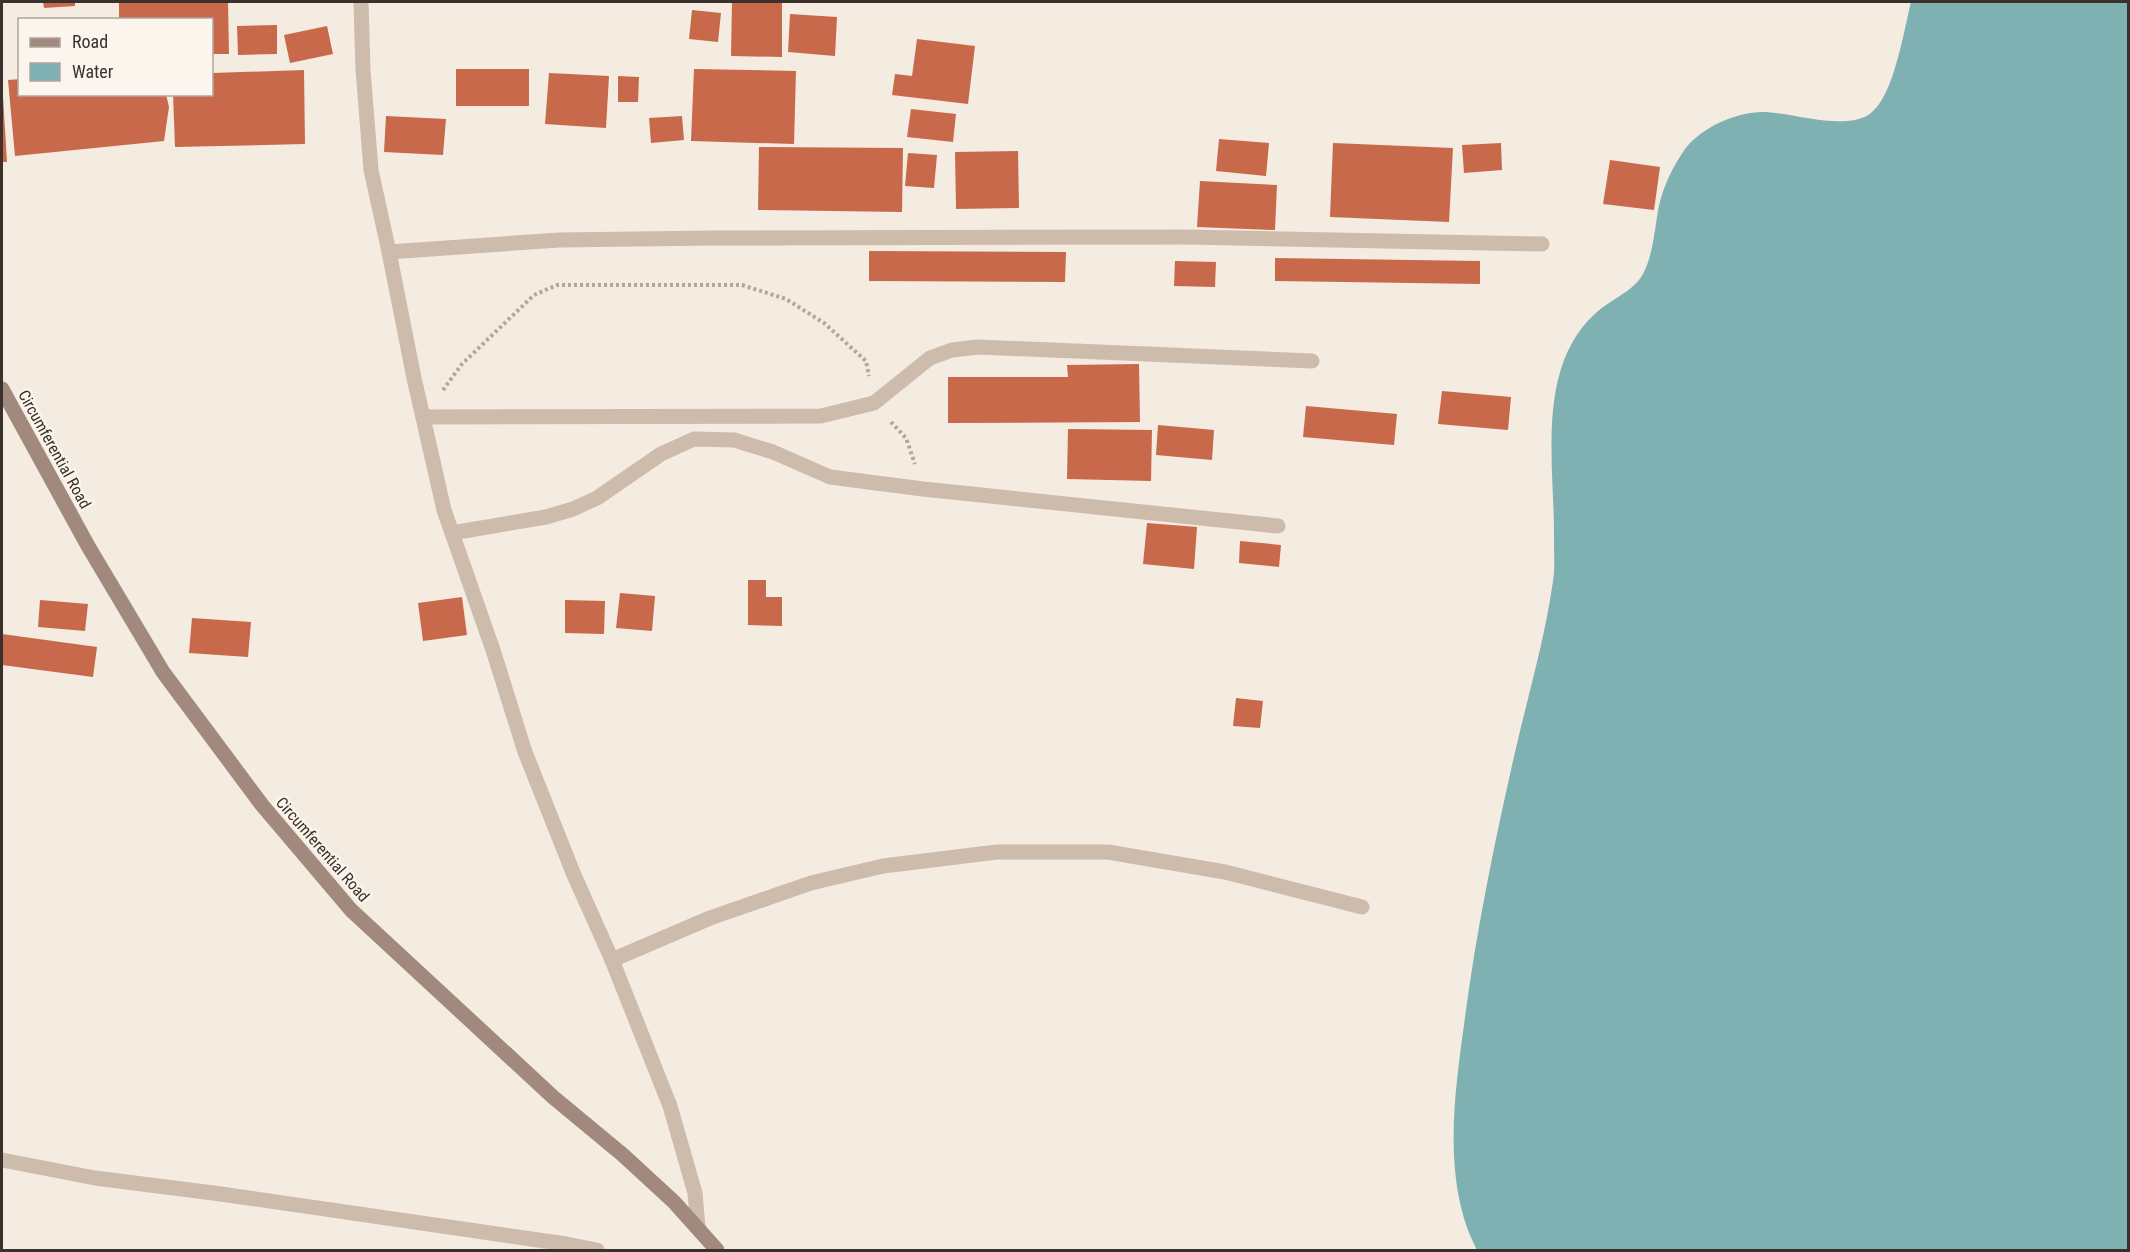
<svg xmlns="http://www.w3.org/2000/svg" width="2130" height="1252" font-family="'Roboto Condensed',sans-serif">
<rect width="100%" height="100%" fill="#f4ebe1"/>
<!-- water -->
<path fill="#7fb0b2" d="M1911,2h217v1248h-651c-35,-67 -23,-153 -13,-225 12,-93 31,-186 52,-277 13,-56 29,-110 37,-167 2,-12 1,-25 1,-37 1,-59 -11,-128 10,-184 9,-23 24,-44 45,-57 13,-9 26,-15 34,-29 9,-17 11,-38 14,-57 3,-24 14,-48 28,-68 17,-22 51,-37 78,-37 28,0 86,21 109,0 22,-18 32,-82 39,-110z"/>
<!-- building -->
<g fill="#c8694b">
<polygon points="43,2 75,2 75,6 44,8"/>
<polygon points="119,2 228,2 229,54 212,54 212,20 119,20"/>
<polygon points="732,2 782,2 782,57 731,56"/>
<polygon points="692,10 721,13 718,42 689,39"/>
<polygon points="790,14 837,17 835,56 788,52"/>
<polygon points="277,25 277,54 238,55 237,26"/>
<polygon points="327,26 333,54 290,63 284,35"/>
<polygon points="917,39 975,46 968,104 892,95 895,74 912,76"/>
<rect x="456" y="69" width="73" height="37"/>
<polygon points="694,69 796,71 794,144 691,141"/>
<polygon points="304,70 305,144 175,147 173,94 212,94 212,73"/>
<polygon points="549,73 609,76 606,128 545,124"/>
<polygon points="618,76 639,77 638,102 618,102"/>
<polygon points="20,79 20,94 166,94 169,107 164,141 15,156 8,80"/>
<polygon points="2,96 3,96 7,162 2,162"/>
<polygon points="911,109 956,114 953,142 907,137"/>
<polygon points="386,116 446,119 443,155 384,152"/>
<polygon points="682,116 684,140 651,143 649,118"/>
<polygon points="1219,139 1269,143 1266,176 1216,171"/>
<polygon points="1333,143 1453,148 1449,222 1330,217"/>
<polygon points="1501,143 1502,170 1464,173 1462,145"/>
<polygon points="759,147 903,148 902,212 758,210"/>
<polygon points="1018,151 1019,208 956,209 955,152"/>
<polygon points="908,153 937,155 934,188 905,186"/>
<polygon points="1610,160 1660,167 1654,210 1603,204"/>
<polygon points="1200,181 1277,185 1275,230 1197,227"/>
<polygon points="869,251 1066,252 1065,282 869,281"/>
<polygon points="1275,258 1480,261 1480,284 1275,281"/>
<polygon points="1175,261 1216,262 1215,287 1174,286"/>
<polygon points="1139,364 1140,422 948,423 948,377 1068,377 1067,365"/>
<polygon points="1442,391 1511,397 1508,430 1438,424"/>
<polygon points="1306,406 1397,414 1394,445 1303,437"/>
<polygon points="1158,425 1214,430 1212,460 1156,455"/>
<polygon points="1068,429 1152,430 1151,481 1067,479"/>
<polygon points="1147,523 1197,527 1194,569 1143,564"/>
<polygon points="1240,541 1281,545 1279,567 1239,563"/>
<polygon points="748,580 766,580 766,597 782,597 782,626 748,625"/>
<polygon points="620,593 655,596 652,631 616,628"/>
<polygon points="462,597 467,635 423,641 418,603"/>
<polygon points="40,600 88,604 85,631 38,627"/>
<polygon points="565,600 605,601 604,634 565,633"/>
<polygon points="192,618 251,622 248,657 189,653"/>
<polygon points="2,634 97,647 93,677 2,665"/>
<polygon points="1236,698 1263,701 1260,728 1233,726"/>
</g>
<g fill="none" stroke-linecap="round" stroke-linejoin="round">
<!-- path -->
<g stroke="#b9a596" stroke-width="4" stroke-dasharray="3 3" stroke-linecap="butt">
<polyline points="443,390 462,364 534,295 557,285 742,285 786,299 824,323 866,361 869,376"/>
<polyline points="891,422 906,438 915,464"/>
</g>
<!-- street -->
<g stroke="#cdbbac" stroke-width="15">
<polyline points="361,2 363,70 371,170 389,252 414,378 444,510 493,650 525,752 574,875 612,960 670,1106 695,1193 698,1228"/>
<polyline points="389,252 559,240 713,238 1186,237 1542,244"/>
<polyline points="423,417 821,416 874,403 930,358 952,350 978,347 1312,361"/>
<polyline points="452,533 546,517 573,509 597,498 661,454 694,439 734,440 773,452 830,477 923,489 1278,526"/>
<polyline points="612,960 710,918 811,883 883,866 997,852 1108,852 1225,872 1362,907"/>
<polyline points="2,1160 95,1178 221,1194 566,1244 597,1250"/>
</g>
<!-- secondary -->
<polyline stroke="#a18a7d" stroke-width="15" points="2,389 88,546 163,672 262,805 351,910 553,1097 623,1155 674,1202 717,1250"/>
</g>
<g text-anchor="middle" stroke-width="5" stroke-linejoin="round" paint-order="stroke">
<!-- street labels -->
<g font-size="16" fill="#3b302b" stroke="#fbf5ee">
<text transform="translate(55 449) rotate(61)" y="6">Circumferential Road</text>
<text transform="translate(323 849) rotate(49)" y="6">Circumferential Road</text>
</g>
</g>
<!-- border -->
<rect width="2130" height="1252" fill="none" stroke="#3b302b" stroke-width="6"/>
<!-- legend -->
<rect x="18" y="18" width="195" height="78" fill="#fbf5ee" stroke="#aea6a0" stroke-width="1.5"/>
<rect x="30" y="38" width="30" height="9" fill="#a18a7d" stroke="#aea6a0" stroke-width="1.5"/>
<text x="72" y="48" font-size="18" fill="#3b302b">Road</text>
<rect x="30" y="63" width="30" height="18" fill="#7fb0b2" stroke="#aea6a0" stroke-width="1.5"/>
<text x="72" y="78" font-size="18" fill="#3b302b">Water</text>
</svg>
